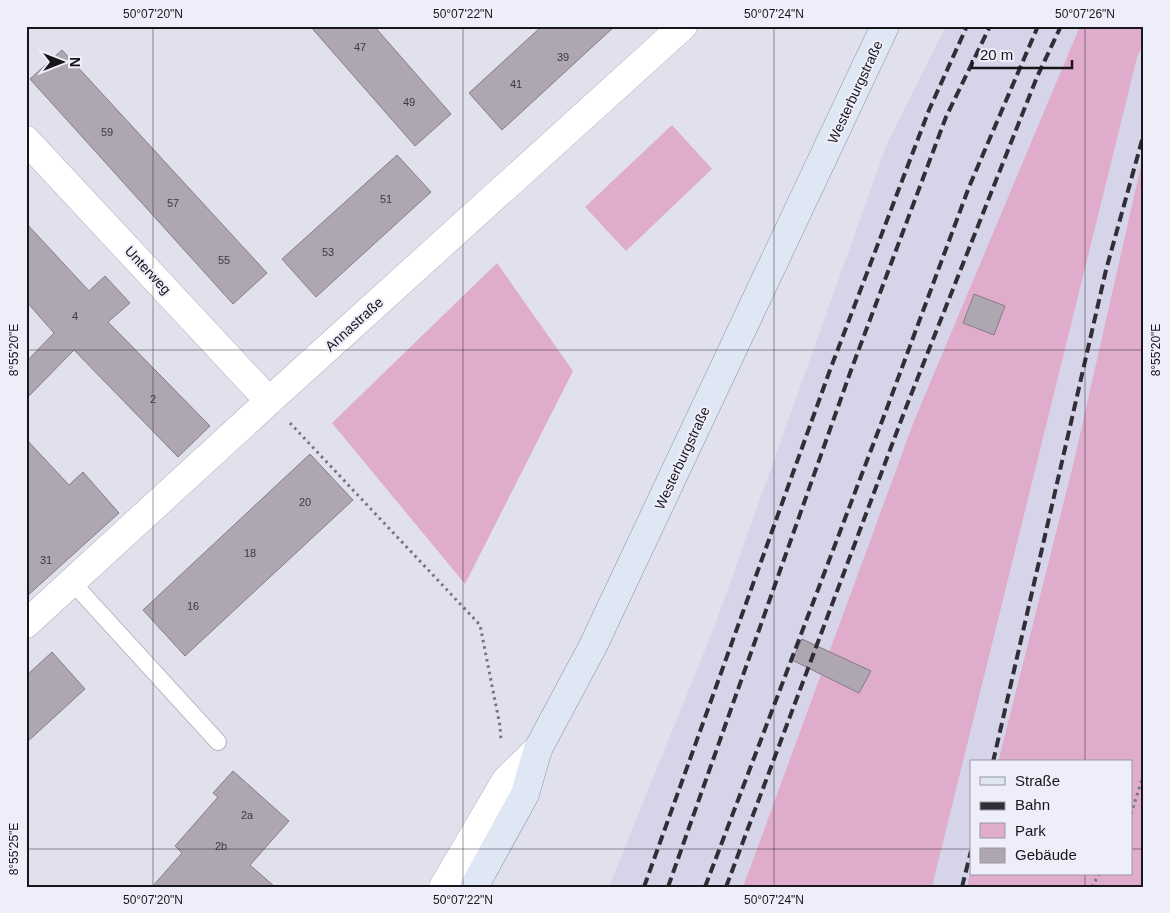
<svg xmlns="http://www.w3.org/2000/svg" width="1170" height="913" font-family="Helvetica,sans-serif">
<rect width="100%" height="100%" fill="#e1e0ed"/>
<!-- built -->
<g fill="#d6d4e9">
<polygon points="946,26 1080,26 914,421 743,887 609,887 715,625 887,144"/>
<polygon points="1144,41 1144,152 1073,465 998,762 971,762 971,868 967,887 932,887 1137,58"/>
</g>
<!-- green -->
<g fill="#e0accb">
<polygon points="1080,26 1144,26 1144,41 1137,58 932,887 743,887 914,421"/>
<polygon points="672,125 712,169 626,251 585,207"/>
<polygon points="1144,152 1144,887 967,887 971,868 971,874 1131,874 1131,762 998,762 1073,465"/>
<polygon points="497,263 573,371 465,584 332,423"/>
</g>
<!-- building -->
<g fill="#aea6b1" stroke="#857d88">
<polygon points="310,26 374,26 451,114 415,146"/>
<polygon points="542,26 615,26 502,130 469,93"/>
<polygon points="62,50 267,273 233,304 30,79"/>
<polygon points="397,155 431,192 316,297 282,259"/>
<polygon points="26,223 89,291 105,276 130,303 108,322 210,426 178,457 74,350 26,399 26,362 54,333 26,301"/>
<polygon points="974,294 1005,306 994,335 963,323"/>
<polygon points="26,439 69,485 83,472 119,513 26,597"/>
<polygon points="310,454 353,500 185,656 143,610"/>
<polygon points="802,639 871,671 859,693 792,660"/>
<polygon points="52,652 85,689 26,743 26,676"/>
<polygon points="233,771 289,821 250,865 275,887 152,887 182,853 175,846 218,797 213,793"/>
</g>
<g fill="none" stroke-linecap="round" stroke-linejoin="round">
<defs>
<polyline id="service" points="72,582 218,742"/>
<g id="minor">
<polyline points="26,140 269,401"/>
<polyline points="26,624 269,401 683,26"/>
</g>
<polyline id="secondary" points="443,887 506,780 538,749"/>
<polyline id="primary" points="474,887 525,794 538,749 593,646 885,26"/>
</defs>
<!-- service casing -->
<use href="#service" stroke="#b3b2bf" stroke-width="18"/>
<!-- minor casing -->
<use href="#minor" stroke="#b3b2bf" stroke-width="29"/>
<!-- secondary casing -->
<use href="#secondary" stroke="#b3b2bf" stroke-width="29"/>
<!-- primary casing -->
<use href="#primary" stroke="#8b92a3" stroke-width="29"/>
<!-- path -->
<g stroke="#76757d" stroke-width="3" stroke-dasharray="2.5 4" stroke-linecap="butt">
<polyline points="290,423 480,625 500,726 501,740"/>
<polyline points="1131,814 1144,773"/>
<polyline points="1092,887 1099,874"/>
</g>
<!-- service -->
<use href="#service" stroke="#fff" stroke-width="16"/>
<!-- minor -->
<use href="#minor" stroke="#fff" stroke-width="28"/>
<!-- secondary -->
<use href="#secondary" stroke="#fff" stroke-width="28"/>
<!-- primary -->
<use href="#primary" stroke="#dfe6f4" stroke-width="28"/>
<!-- rail -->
<g stroke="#302f35" stroke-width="4" stroke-dasharray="10 5" stroke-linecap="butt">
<polyline points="993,762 1106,270 1144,133"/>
<polyline points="644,887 830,370 929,110 967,26"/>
<polyline points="668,887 850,373 946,117 990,26"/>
<polyline points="705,887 887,408 969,187 1038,26"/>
<polyline points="726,887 905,410 1037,77 1061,26"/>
<polyline points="962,887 971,851"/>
</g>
</g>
<!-- ticks -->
<path fill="none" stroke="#17161b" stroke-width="1" stroke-opacity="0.45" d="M153,26v861M463,26v861M774,26v861M1085,26v736M26,350h1118M26,849h945M1131,849h13M1085,874v13"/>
<g text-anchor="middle" stroke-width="4" stroke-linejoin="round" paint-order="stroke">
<!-- number labels -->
<g font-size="11" fill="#3d3a40">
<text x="360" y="51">47</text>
<text x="563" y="61">39</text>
<text x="516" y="88">41</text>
<text x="409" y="106">49</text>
<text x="107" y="136">59</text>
<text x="386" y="203">51</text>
<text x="173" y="207">57</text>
<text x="328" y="256">53</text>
<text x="224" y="264">55</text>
<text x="75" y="320">4</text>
<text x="153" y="403">2</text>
<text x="305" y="506">20</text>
<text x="250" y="557">18</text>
<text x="46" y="564">31</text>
<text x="193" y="610">16</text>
<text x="247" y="819">2a</text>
<text x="221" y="850">2b</text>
</g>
<!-- street labels -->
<g font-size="14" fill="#17161b" stroke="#eeedfa">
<text transform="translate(855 92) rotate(-65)" y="5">Westerburgstraße</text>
<text transform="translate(148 270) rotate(47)" y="5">Unterweg</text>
<text transform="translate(354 324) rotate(-42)" y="5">Annastraße</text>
<text transform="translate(682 458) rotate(-65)" y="5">Westerburgstraße</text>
</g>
</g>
<!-- border -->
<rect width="1170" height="913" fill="none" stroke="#eeedfa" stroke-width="55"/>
<!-- legend -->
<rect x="970" y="760" width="162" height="115" fill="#eeedfa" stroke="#9897a1"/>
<rect x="980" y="777" width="25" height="8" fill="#dfe6f4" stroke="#9897a1"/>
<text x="1015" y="786" font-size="15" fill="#17161b">Straße</text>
<rect x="980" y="802" width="25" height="8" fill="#302f35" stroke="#9897a1"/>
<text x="1015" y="810" font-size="15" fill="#17161b">Bahn</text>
<rect x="980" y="823" width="25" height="15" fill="#e0accb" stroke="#9897a1"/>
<text x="1015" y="836" font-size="15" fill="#17161b">Park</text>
<rect x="980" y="848" width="25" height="15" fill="#aea6b1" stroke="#9897a1"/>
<text x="1015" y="860" font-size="15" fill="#17161b">Gebäude</text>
<!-- north arrow -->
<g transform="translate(62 62) rotate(90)" stroke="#eeedfa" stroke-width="4" paint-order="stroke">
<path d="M0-4L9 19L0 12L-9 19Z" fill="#17161b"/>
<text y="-8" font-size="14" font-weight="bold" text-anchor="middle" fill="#17161b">N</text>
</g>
<!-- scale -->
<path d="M972 60v8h100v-8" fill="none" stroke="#17161b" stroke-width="2.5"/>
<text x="980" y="60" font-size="15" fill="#17161b" stroke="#eeedfa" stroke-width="4" paint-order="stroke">20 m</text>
<rect x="28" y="28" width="1114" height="858" fill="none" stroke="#17161b" stroke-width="2"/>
<g font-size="12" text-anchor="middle" fill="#17161b">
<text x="153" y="18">50°07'20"N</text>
<text x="463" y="18">50°07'22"N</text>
<text x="774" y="18">50°07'24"N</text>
<text x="1085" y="18">50°07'26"N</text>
<text transform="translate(1156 350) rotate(-90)" y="4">8°55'20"E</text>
<text transform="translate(14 350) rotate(-90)" y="4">8°55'20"E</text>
<text transform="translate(14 849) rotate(-90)" y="4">8°55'25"E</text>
<text x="153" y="904">50°07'20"N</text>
<text x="463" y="904">50°07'22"N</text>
<text x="774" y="904">50°07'24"N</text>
</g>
</svg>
